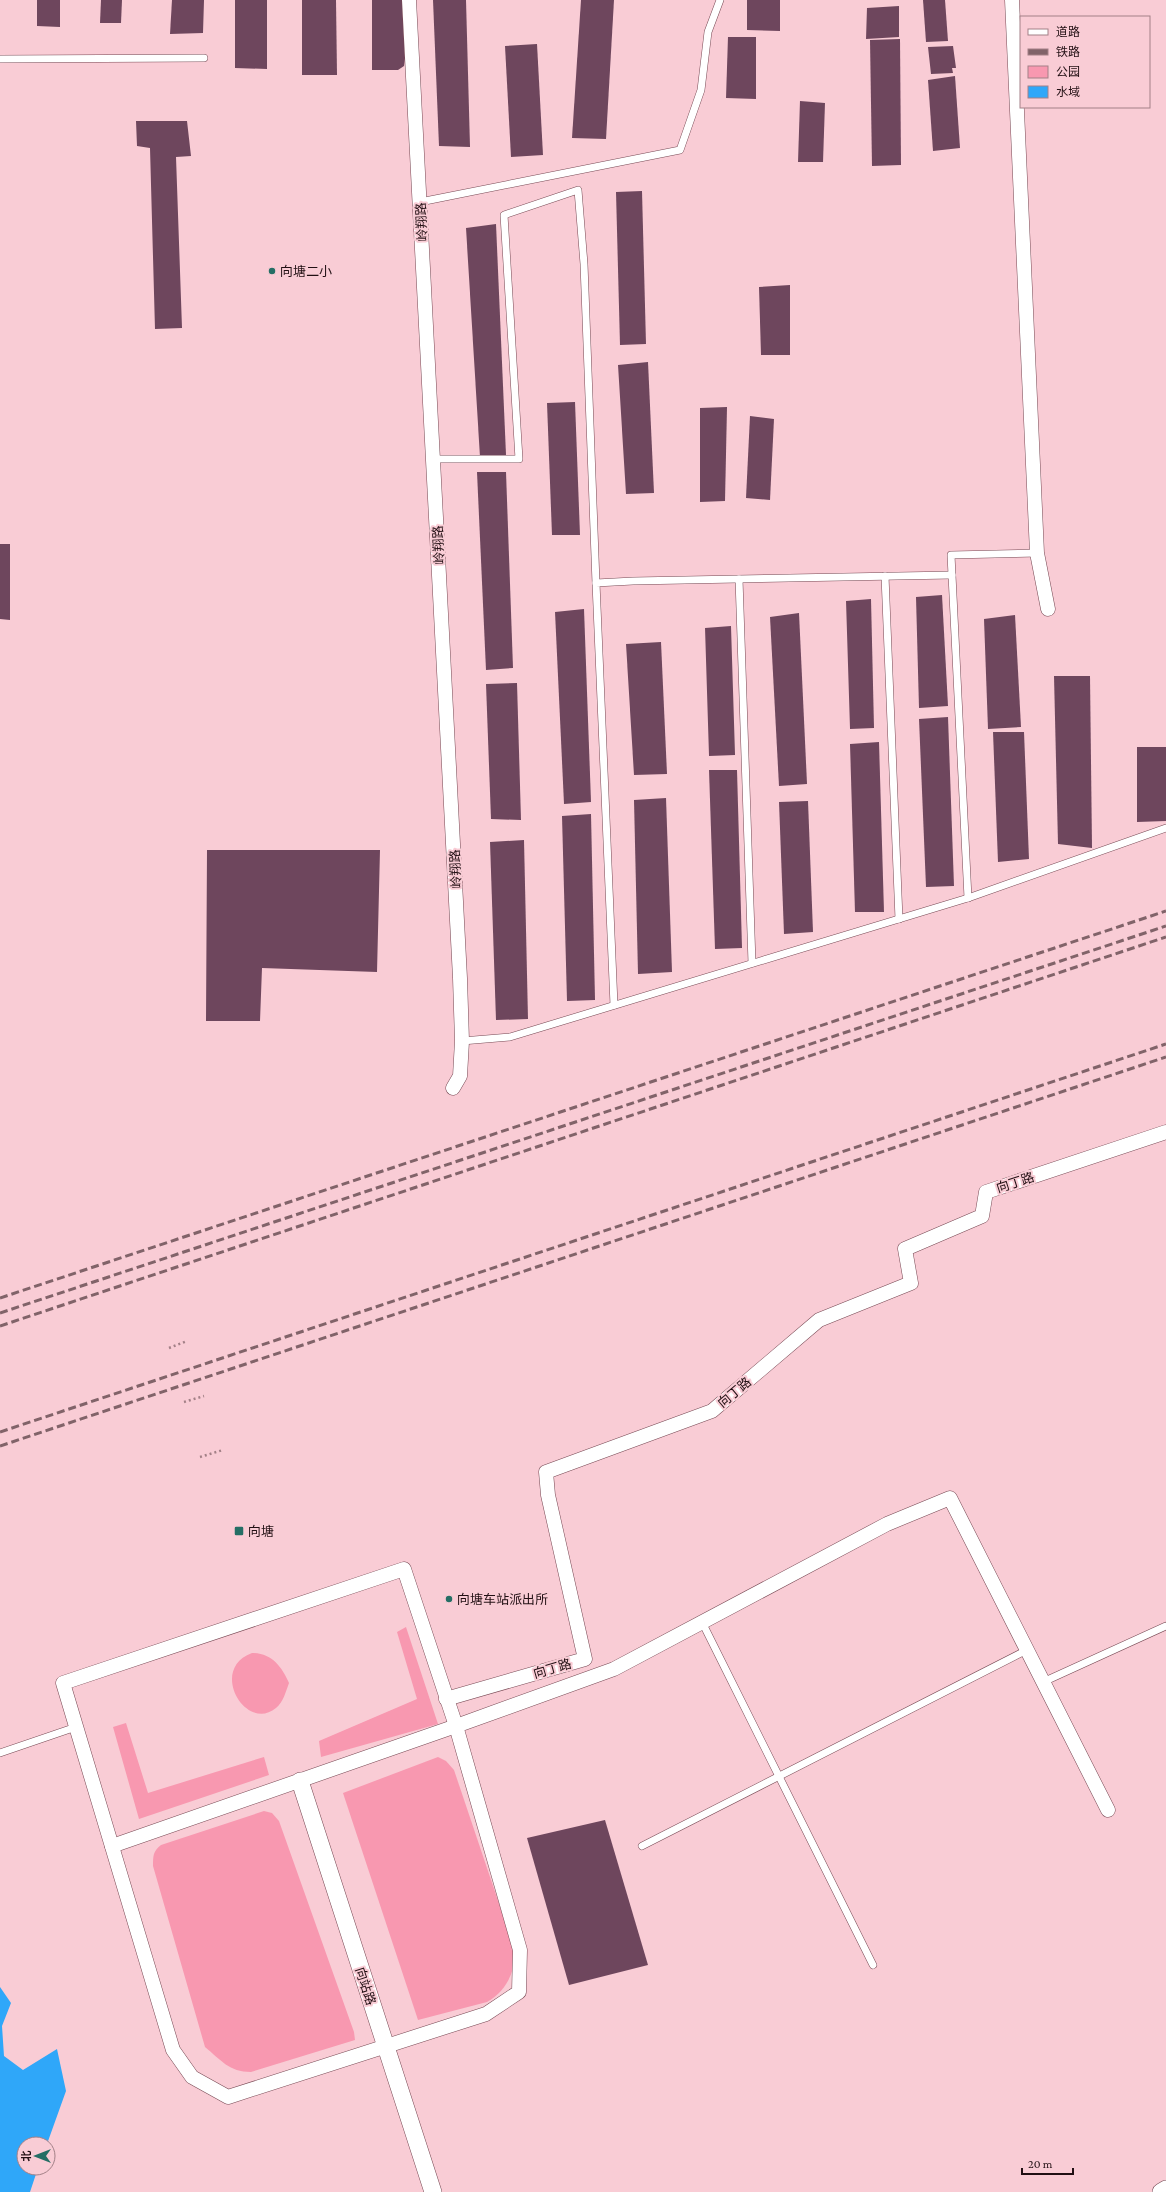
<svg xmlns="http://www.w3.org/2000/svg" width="1166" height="2192" font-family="'Crimson Pro','Noto Sans SC',serif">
<rect width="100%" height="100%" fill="#f9ccd5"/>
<!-- green -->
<g fill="#f898b0">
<polygon points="406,1627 438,1724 321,1757 319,1741 417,1699 397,1632"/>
<path d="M252,1653c20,0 30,14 37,30 -3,8 -6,20 -13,25 -30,25 -68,-39 -24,-55z"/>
<polygon points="126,1723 148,1793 264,1757 269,1775 139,1819 113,1727"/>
<path d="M438,1757l8,4 8,9 62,184c-3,21 -10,37 -29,48l-69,18 -75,-227z"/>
<path d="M264,1811l8,2 7,8 75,211 1,8 -104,32c-22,0 -30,-12 -46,-25l-52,-181c0,-10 0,-15 8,-21z"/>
</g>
<!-- water -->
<polygon fill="#2fa7f9" points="0,1987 11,2003 2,2026 4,2056 23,2070 57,2049 66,2091 47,2144 24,2144 24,2168 38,2168 30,2192 0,2192"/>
<!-- building -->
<g fill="#6e465d">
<polygon points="37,0 60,0 60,27 37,26"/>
<polygon points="101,0 122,0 121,23 100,23"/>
<polygon points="172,0 204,0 203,33 170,34"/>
<polygon points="235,0 267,0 267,69 235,68"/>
<polygon points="302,0 336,0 337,75 302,75"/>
<polygon points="372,0 402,0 405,58 404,66 398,70 372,70"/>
<polygon points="433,0 466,0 470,147 439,146"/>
<polygon points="581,0 614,0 606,139 572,138"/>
<polygon points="747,0 780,0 780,31 747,30"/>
<polygon points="923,0 945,0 948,41 926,42"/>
<polygon points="899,6 899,37 866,39 867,8"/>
<polygon points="728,37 756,37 756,99 726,98"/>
<polygon points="900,39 901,165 872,166 870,40"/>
<polygon points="537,44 543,155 511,157 505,46"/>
<polygon points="953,46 956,68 952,68 953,73 931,74 928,47"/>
<polygon points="955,76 960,148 933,151 928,80"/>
<polygon points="800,101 825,103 823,162 798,162"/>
<polygon points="136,121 187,121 191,156 176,157 182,328 155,329 150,148 137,146"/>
<polygon points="642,191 646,344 620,345 616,192"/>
<polygon points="496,224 506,455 480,457 466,228"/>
<polygon points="790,285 790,355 761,355 759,287"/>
<polygon points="648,362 654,493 626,494 618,365"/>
<polygon points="575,402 580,535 552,535 547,403"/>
<polygon points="727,407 725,501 700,502 700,408"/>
<polygon points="750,416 774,419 770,500 746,498"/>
<polygon points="477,472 506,472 513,668 486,670"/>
<polygon points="0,544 10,544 10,620 0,619"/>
<polygon points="942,595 948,706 919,708 916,597"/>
<polygon points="871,599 874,728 850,729 846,601"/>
<polygon points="584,609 591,802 564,804 555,612"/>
<polygon points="799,613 807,784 779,786 770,617"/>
<polygon points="1015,615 1021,727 988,729 984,619"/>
<polygon points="731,626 735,755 709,756 705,628"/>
<polygon points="661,642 667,774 634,775 626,644"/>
<polygon points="1054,676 1090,676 1092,848 1058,844"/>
<polygon points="517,683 521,820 491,819 486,684"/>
<polygon points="948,717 954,886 926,887 919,719"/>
<polygon points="993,732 1024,732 1029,859 998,862"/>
<polygon points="879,742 884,912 855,912 850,744"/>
<polygon points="1137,747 1166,747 1166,821 1137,822"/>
<polygon points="709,770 737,770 742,948 715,949"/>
<polygon points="666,798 672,972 638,974 634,800"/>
<polygon points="808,801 813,932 784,934 779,802"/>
<polygon points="591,814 595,1000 567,1001 562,816"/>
<polygon points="524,840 528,1019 496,1020 490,842"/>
<polygon points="207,850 380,850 377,972 262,968 260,1021 206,1021"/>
<polygon points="605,1820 648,1965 569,1985 527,1838"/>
</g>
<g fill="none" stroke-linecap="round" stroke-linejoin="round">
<defs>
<g id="service">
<polyline points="0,59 204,58"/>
<polyline points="420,202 680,150 701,90 708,32 720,0"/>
<polyline points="433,459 519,459 504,215 578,190 584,264 596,583"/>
<polyline points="885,576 899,919"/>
<polyline points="739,579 752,963"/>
<polyline points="968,898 951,555 1037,553"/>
<polyline points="614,1005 596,583 633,581 952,575"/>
<polyline points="462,1041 510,1037 968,898 1166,828"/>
<polyline points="702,1622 873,1965"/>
<polyline points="1043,1682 1166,1626"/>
<polyline points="0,1753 76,1727"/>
<polyline points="642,1846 1027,1650"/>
</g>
<g id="minor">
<polyline points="409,0 460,978 462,1041 460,1076 453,1088"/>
<polyline points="1012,0 1037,553 1048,609"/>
<polygon points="404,1569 456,1726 520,1950 519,1992 486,2014 228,2097 192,2077 173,2050 63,1683"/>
<polyline points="446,1699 585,1659 548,1495 546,1472 712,1411 819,1320 911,1283 905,1249 982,1216 986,1192 1166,1132"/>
<polyline points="112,1846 456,1726 614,1669 887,1524 950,1498 1108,1810"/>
</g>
<g id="tertiary">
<polyline points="300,1781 433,2192"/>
<polyline points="1161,2192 1166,2189"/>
</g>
</defs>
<!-- service casing -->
<use href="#service" stroke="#774954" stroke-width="8"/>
<!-- minor casing -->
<use href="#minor" stroke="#774954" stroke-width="15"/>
<!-- tertiary casing -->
<use href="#tertiary" stroke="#774954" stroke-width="18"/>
<!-- path -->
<g stroke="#a38087" stroke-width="2.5" stroke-dasharray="2 3" stroke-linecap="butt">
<polyline points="169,1348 187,1341"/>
<polyline points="184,1402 204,1396"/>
<polyline points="200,1457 223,1450"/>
</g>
<!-- service -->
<use href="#service" stroke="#fff" stroke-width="7"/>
<!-- minor -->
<use href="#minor" stroke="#fff" stroke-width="14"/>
<!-- tertiary -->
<use href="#tertiary" stroke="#fff" stroke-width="17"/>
<!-- rail -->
<g stroke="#816369" stroke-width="3" stroke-dasharray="8 4" stroke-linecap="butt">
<polyline points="0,1298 1166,911"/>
<polyline points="0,1313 1166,926"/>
<polyline points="0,1326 1166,937"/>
<polyline points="0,1432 1166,1044"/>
<polyline points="0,1446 1166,1057"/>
</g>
</g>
<!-- markers -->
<g fill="#256e65" stroke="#f9ccd5" stroke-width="1.5">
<circle cx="272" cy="271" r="4"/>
<rect x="234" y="1526" width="10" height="10" rx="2"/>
<circle cx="449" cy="1599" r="4"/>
</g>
<g text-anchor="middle" stroke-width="4" stroke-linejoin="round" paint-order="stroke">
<!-- street labels -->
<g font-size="13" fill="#210f13" stroke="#f9ccd5">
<text transform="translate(421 222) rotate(-93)" y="5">岭翔路</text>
<text transform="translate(438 545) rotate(-93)" y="5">岭翔路</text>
<text transform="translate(455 869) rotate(-93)" y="5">岭翔路</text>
<text transform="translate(1015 1182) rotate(-18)" y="5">向丁路</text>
<text transform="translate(734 1392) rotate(-40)" y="5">向丁路</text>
<text transform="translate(552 1668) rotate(-16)" y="5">向丁路</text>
<text transform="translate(366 1986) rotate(72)" y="5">向站路</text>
</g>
<!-- poi labels -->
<g font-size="13" fill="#210f13" stroke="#f9ccd5" text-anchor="start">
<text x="280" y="276">向塘二小</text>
<text x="248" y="1536">向塘</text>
<text x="457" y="1604">向塘车站派出所</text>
</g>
</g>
<!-- legend -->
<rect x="1020" y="16" width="130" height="92" fill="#f9ccd5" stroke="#a38087"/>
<rect x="1028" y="29" width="20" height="6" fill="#ffffff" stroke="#a38087"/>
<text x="1056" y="36" font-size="12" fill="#210f13">道路</text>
<rect x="1028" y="49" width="20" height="6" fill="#816369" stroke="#a38087"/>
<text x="1056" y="56" font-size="12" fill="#210f13">铁路</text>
<rect x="1028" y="66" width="20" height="12" fill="#f898b0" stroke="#a38087"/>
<text x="1056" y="76" font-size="12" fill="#210f13">公园</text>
<rect x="1028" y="86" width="20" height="12" fill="#2fa7f9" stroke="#a38087"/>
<text x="1056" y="96" font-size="12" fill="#210f13">水域</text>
<!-- north arrow -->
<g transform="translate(36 2156) rotate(270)"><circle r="19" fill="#f9ccd5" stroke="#a38087"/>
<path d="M0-3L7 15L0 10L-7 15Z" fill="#256e65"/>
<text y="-6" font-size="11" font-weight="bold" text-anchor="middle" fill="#210f13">北</text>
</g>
<!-- scale -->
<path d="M1022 2168v6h51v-6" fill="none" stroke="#210f13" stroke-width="2"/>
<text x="1028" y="2168" font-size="12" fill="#210f13" stroke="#f9ccd5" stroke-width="3" paint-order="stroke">20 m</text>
</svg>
